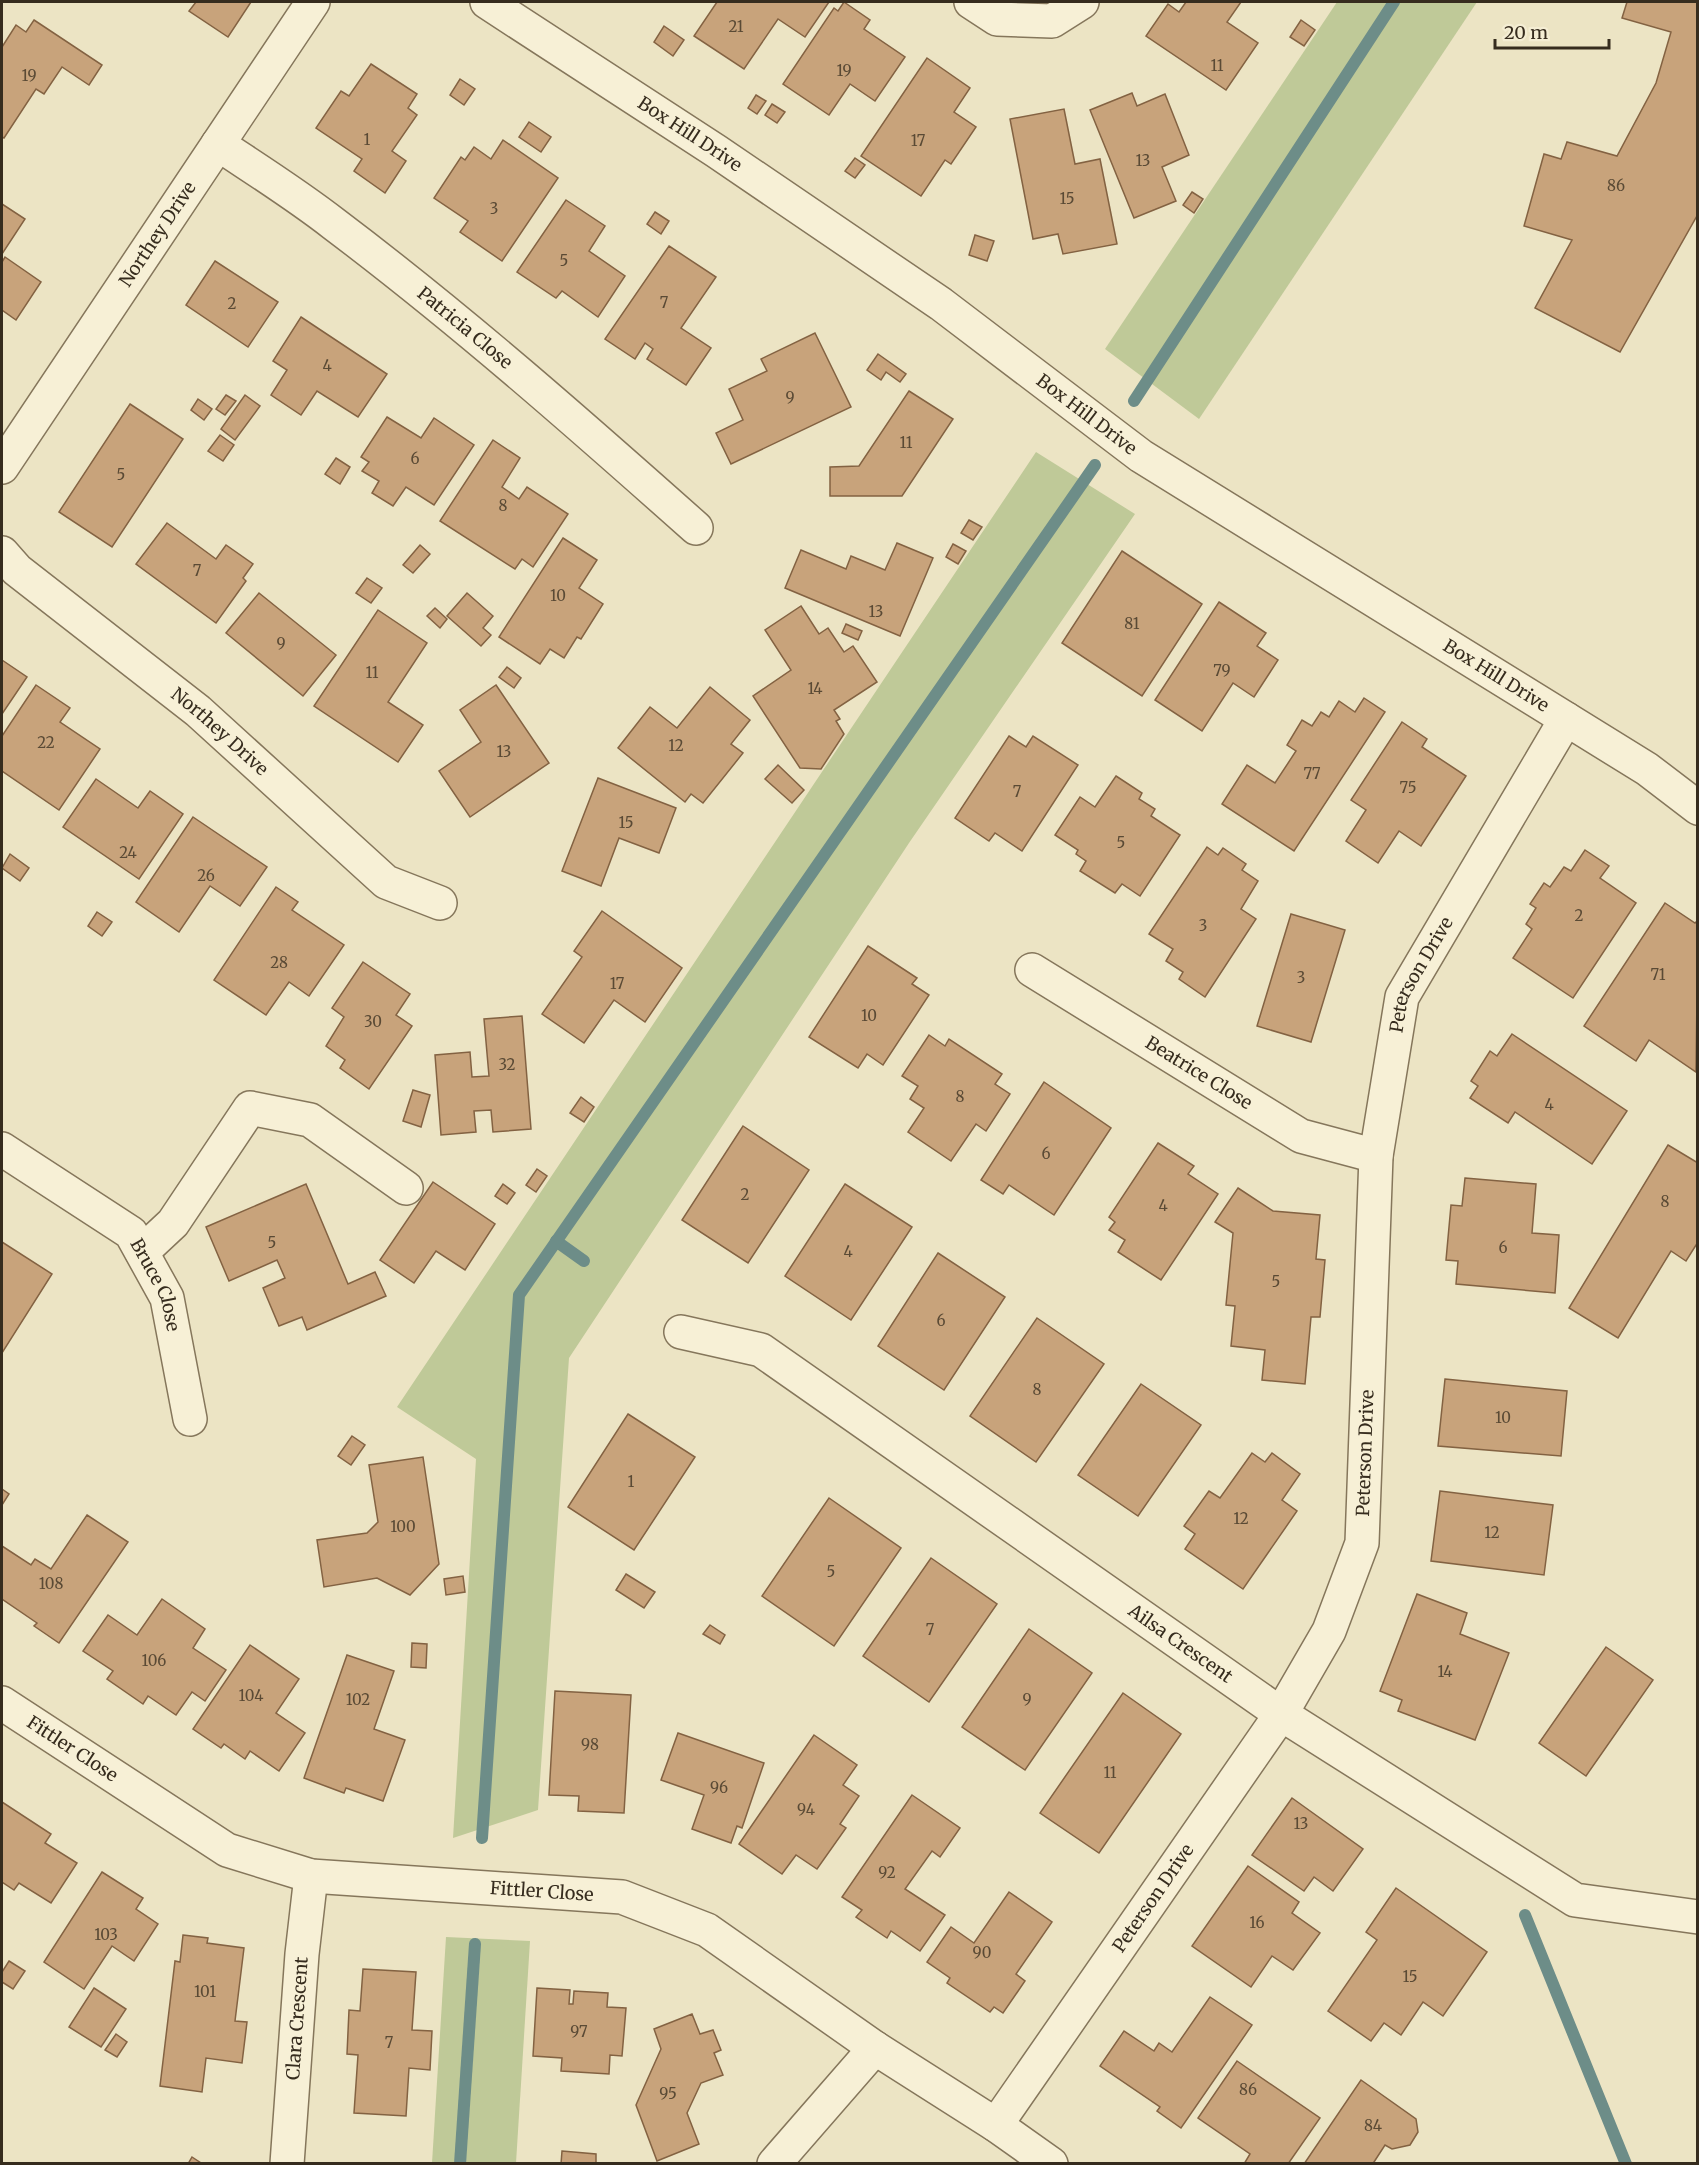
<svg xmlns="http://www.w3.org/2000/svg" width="1699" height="2165" font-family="Merriweather,serif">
<rect width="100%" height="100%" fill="#ece4c4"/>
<!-- green -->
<g fill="#bfc998">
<polygon points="1337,2 1477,2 1199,419 1105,349"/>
<polygon points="1036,452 1135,514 909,843 569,1358 538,1810 453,1838 476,1459 397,1407"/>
<polygon points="446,1937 530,1941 516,2163 432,2163"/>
</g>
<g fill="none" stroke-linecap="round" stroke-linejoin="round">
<!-- stream -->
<g stroke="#6d8d88" stroke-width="12">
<polyline points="1134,401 1394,2"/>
<polyline points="556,1241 584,1261"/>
<polyline points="482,1838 519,1295 1095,465"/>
<polyline points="1525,1915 1626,2164"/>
<polyline points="460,2164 475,1944"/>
</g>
</g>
<!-- building -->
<g fill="#c8a37b" stroke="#836242" stroke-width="1.5">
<polygon points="196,2 251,2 228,37 189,11"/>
<polygon points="717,2 829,2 805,37 778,19 744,69 694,36"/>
<polygon points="844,2 870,20 864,29 905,57 875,101 850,84 829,115 783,84 834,8 838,11"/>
<polygon points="1186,2 1241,2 1227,22 1258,43 1226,90 1146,36 1168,4 1179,12"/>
<polygon points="1627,2 1698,2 1698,214 1620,352 1535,308 1572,240 1524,226 1544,154 1561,159 1567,142 1617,156 1656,83 1671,32 1622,18"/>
<polygon points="34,20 102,65 89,85 62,67 44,94 36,89 4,138 2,137 2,47 16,25 26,32"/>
<polygon points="1301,20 1315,30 1304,46 1290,37"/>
<polygon points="664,26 684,40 673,56 654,42"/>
<polygon points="927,58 970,88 954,112 976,127 951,164 945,160 921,196 861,156"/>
<polygon points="371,64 417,94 408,108 417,115 392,151 406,161 385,193 354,171 362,159 316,128 341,91 349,96"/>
<polygon points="460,79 475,89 464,105 450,95"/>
<polygon points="1132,93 1137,106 1165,94 1189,155 1162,167 1176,201 1134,218 1090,110"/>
<polygon points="756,95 766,101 757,114 748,108"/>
<polygon points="772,104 785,112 777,123 765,115"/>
<polygon points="1064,109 1075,164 1100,159 1117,244 1063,254 1058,234 1033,239 1010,119"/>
<polygon points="529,122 551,137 541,152 519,137"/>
<polygon points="503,140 558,178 502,261 460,232 468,221 434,198 461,157 465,160 474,147 491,159"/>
<polygon points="855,158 865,165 855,178 845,171"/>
<polygon points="1192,192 1203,199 1194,213 1183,205"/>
<polygon points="566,200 605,226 589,251 625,276 598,317 562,291 556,298 517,272"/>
<polygon points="2,204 25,219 2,254"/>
<polygon points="655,212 669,221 661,234 647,224"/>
<polygon points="975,235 994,241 987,261 969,255"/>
<polygon points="669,246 716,277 681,328 711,348 686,385 647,359 653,349 645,343 635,359 605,339"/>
<polygon points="5,257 41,282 16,320 2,310 2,262"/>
<polygon points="215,261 278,302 248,347 186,305"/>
<polygon points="301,317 387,374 358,417 317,391 301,415 271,395 287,370 273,361"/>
<polygon points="815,333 851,407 731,464 716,433 743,420 729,389 767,371 761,359"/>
<polygon points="878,354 906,374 900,382 886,372 881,380 867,370"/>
<polygon points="909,391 953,419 902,496 830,496 830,467 859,466"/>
<polygon points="226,395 236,401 225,415 216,409"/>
<polygon points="245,395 260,406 235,440 221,429"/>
<polygon points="198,399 212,409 204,420 191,410"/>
<polygon points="130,404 183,439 112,547 59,512"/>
<polygon points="387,417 421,438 434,418 474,445 434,505 406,487 393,506 372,493 379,481 362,471 369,462 361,457"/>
<polygon points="220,435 234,445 223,461 208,451"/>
<polygon points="493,440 520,458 502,487 519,499 527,487 568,514 533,567 522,559 515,569 440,521"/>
<polygon points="336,458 350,467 340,484 325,474"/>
<polygon points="969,520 982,527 973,540 961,533"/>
<polygon points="167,523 216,559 226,545 253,564 243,578 246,581 216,623 136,564"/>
<polygon points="563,538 597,560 579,588 603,604 581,639 577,637 564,658 550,649 540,664 499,637"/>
<polygon points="897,543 933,558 900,636 785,588 801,550 846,569 851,556 885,570"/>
<polygon points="953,544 966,551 958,564 946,557"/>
<polygon points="420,545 430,554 413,573 403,565"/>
<polygon points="1122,551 1202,604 1142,696 1062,643"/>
<polygon points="367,578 382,588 371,603 356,593"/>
<polygon points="259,593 336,655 303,696 226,633"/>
<polygon points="467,593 493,616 483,628 491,635 481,646 447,616"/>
<polygon points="1219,602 1266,633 1257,646 1278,660 1254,697 1233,683 1202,731 1155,700"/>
<polygon points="801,606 819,634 828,628 844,652 853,646 877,682 834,710 840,719 836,721 844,734 821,769 800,768 753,696 791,670 765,630"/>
<polygon points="435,608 447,619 440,628 427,616"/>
<polygon points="378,610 427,643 388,702 423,725 398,762 314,706"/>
<polygon points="846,624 862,631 858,640 842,633"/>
<polygon points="2,660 27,677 2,714"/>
<polygon points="507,667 521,678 514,688 499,677"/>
<polygon points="36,685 70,708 60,722 100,749 59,810 2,771 2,736"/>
<polygon points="496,685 549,763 470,817 439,771 481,742 460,710"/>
<polygon points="710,687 750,720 731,744 743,753 703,803 691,794 685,802 618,748 650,707 677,728"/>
<polygon points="1364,698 1385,712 1294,851 1222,804 1247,765 1275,783 1296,751 1287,745 1302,720 1312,726 1321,712 1329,717 1339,701 1355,712"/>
<polygon points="1402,722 1427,739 1422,747 1466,776 1421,846 1399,831 1378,863 1346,841 1366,810 1351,800"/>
<polygon points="1009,736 1026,747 1033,736 1078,765 1022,851 995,833 989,841 955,818"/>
<polygon points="778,765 804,790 792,803 765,779"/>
<polygon points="1116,776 1142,793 1139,799 1155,809 1151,816 1180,835 1140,896 1122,884 1115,893 1080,871 1086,861 1076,854 1078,850 1055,835 1080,797 1095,807"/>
<polygon points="598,778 676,808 659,853 619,838 601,886 562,871"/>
<polygon points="96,779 138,808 150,791 183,814 139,879 63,827"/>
<polygon points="193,817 267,867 240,906 210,886 179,932 136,902"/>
<polygon points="1207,847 1218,855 1223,848 1246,864 1242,870 1258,881 1241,909 1256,919 1205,997 1179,979 1183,972 1166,961 1173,949 1149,934"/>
<polygon points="1585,850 1609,866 1600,878 1636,903 1573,998 1513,958 1532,929 1526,924 1536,908 1530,904 1544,883 1550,887 1564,867 1571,871"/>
<polygon points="10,854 29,868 20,881 2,868"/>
<polygon points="276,887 298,902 292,910 344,945 309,996 289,982 266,1015 214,980"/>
<polygon points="1665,903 1695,923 1698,920 1696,1072 1649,1040 1636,1061 1584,1026"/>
<polygon points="602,911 682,968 645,1022 614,1000 584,1043 542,1014 582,957 574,951"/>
<polygon points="97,912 112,922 102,936 88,926"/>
<polygon points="1291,914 1345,930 1311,1042 1257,1026"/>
<polygon points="868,946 917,978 912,984 929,995 883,1065 867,1054 858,1068 809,1037"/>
<polygon points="363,962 410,994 396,1015 412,1026 369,1089 340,1068 345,1060 326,1046 344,1017 332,1008"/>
<polygon points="522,1016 531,1129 493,1132 491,1110 474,1111 476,1132 441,1135 435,1055 470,1052 472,1077 489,1076 484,1019"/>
<polygon points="1512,1034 1627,1111 1592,1164 1515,1112 1508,1123 1470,1098 1478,1086 1471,1081 1490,1051 1497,1056"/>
<polygon points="929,1035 945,1046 949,1039 1002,1074 995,1084 1010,1094 986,1131 976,1124 951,1161 908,1132 924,1108 910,1099 918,1086 902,1076"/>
<polygon points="1044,1082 1111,1128 1054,1215 1009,1185 1003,1194 981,1180"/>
<polygon points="413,1090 430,1095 421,1127 403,1121"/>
<polygon points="581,1097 594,1107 584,1122 570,1113"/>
<polygon points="743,1126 809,1170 748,1263 682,1220"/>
<polygon points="1158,1143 1194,1166 1188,1174 1218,1194 1161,1280 1118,1252 1125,1240 1109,1230 1115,1222 1109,1217"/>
<polygon points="1668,1145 1698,1163 1698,1242 1686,1261 1671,1251 1618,1338 1569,1308"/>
<polygon points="537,1169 547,1176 536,1192 526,1185"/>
<polygon points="1465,1178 1536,1184 1532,1233 1559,1235 1555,1293 1456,1284 1458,1261 1446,1260 1451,1205 1462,1206"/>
<polygon points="433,1182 495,1224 465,1270 436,1251 414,1283 380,1260"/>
<polygon points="306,1184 348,1284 375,1272 386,1296 307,1330 302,1317 279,1326 263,1288 285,1278 277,1260 229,1281 206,1227"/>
<polygon points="503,1184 515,1193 507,1204 495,1196"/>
<polygon points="845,1184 912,1227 851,1320 785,1276"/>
<polygon points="1238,1188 1273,1211 1320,1215 1316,1259 1325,1260 1320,1317 1311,1317 1305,1384 1262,1380 1265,1350 1231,1346 1235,1306 1226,1305 1233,1233 1215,1222"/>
<polygon points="2,1242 52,1274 2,1353"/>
<polygon points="938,1253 1005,1297 944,1390 878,1346"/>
<polygon points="1037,1318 1104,1364 1036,1462 970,1416"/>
<polygon points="1445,1379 1567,1391 1561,1456 1438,1446"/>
<polygon points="1141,1384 1201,1425 1138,1516 1078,1475"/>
<polygon points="628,1414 695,1457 634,1550 568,1507"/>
<polygon points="352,1436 365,1445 351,1465 338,1456"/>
<polygon points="1252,1453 1265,1462 1272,1453 1300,1474 1282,1500 1297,1511 1243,1589 1185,1549 1195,1534 1184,1526 1209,1491 1220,1498"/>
<polygon points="423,1457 439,1564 410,1595 377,1578 324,1587 317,1540 367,1533 378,1522 369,1465"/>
<polygon points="2,1489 9,1494 2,1505"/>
<polygon points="1440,1491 1553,1505 1544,1575 1431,1561"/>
<polygon points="829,1498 901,1548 834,1646 762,1596"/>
<polygon points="87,1515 128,1542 59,1643 34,1626 37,1623 2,1599 2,1546 31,1565 35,1559 51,1569"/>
<polygon points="931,1558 997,1604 929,1702 863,1656"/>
<polygon points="626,1574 655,1592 644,1608 616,1590"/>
<polygon points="463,1576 465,1592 446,1595 444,1579"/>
<polygon points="1417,1594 1467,1613 1460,1634 1509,1653 1475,1740 1398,1711 1402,1700 1380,1691"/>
<polygon points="162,1599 205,1629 193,1648 226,1670 205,1701 192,1692 176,1715 148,1696 143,1704 107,1679 113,1671 83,1651 108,1615 137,1635"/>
<polygon points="710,1625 725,1635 720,1644 703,1634"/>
<polygon points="1029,1629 1092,1673 1025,1770 962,1727"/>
<polygon points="412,1643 427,1644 426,1668 411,1667"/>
<polygon points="250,1645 299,1679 276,1713 305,1733 279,1771 250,1751 245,1759 224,1744 221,1748 193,1729"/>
<polygon points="1606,1647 1653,1680 1586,1776 1539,1743"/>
<polygon points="347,1655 394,1671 374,1729 405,1740 383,1801 346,1788 344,1793 304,1778"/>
<polygon points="555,1691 631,1695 624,1813 578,1811 579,1796 549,1795"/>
<polygon points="1123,1693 1181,1734 1099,1853 1040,1813"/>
<polygon points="678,1733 764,1763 742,1828 737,1826 731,1843 692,1829 704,1795 661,1780"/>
<polygon points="814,1735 857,1765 843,1785 859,1796 840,1824 846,1828 817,1869 796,1855 782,1874 739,1844"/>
<polygon points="912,1795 960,1828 940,1857 932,1851 905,1889 945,1915 920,1951 891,1931 887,1938 856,1917 862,1910 842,1897"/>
<polygon points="1292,1798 1363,1849 1333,1891 1314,1877 1304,1891 1252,1855"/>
<polygon points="2,1802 51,1834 45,1843 77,1863 51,1903 19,1883 14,1890 2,1882"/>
<polygon points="1248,1866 1299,1902 1292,1913 1320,1933 1293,1970 1272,1956 1251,1987 1192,1946"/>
<polygon points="102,1872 143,1898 136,1909 158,1924 134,1961 112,1946 84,1989 44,1962"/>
<polygon points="1396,1888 1487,1952 1443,2016 1423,2002 1401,2035 1384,2023 1371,2041 1328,2011 1377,1940 1366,1932"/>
<polygon points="1009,1892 1052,1922 1016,1974 1025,1981 1003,2013 994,2007 990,2012 947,1983 950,1978 927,1962 951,1927 974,1943"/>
<polygon points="183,1935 208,1938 207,1943 244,1948 235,2021 247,2022 242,2063 206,2058 202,2092 160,2086 175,1961 180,1962"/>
<polygon points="9,1961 25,1971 13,1989 2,1982 2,1972"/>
<polygon points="363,1969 416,1972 412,2030 432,2031 430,2070 409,2068 406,2116 354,2113 358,2055 347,2054 349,2010 360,2011"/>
<polygon points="94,1988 126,2009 101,2047 69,2027"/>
<polygon points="537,1988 570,1990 569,2004 573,2004 574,1991 608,1993 607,2007 626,2008 622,2056 610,2055 609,2074 561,2071 562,2058 533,2056"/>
<polygon points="1210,1997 1252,2025 1181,2128 1157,2111 1160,2107 1100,2066 1124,2031 1154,2051 1159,2043 1172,2052"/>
<polygon points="692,2014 700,2034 713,2030 721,2050 714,2053 723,2075 701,2083 687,2113 699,2144 657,2161 636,2105 661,2049 654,2029"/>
<polygon points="116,2034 127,2042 117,2057 105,2050"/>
<polygon points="1237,2061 1320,2118 1288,2164 1244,2164 1250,2154 1198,2118"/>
<polygon points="1361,2080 1416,2119 1418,2132 1410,2145 1392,2149 1385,2145 1374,2162 1376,2164 1304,2164"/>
<polygon points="562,2151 596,2154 596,2164 561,2164"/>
<polygon points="192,2157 201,2163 188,2164"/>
</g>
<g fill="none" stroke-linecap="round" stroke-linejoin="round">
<defs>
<g id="minor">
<path id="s1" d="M487,2l229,149 225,153 200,152 506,313 51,39"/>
<polyline points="971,2 997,19 1052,21 1082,2"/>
<path id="s2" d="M218,144c39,26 79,51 116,80 126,95 244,199 362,304"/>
<path id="s3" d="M2,467l311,-465"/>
<path id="s4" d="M2,553l15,17 181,141 188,171 54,21"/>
<path id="s5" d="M1032,970l269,166 75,20"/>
<path id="s6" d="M2,1149l129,84 36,65 23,121"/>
<polyline points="142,1252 173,1223 250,1108 310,1120 406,1188"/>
<path id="s7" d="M681,1332l80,18 520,364 294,186 123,17"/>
<path id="s8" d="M2,1703l225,147 84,26 311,21 85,33 168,118 121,77 55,39"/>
<path id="s9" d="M996,2125l285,-411 48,-83 33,-88 14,-387 26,-159 164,-278"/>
<path id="s10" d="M287,2164l15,-210 9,-78"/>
<polyline points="774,2164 875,2048"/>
</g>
</defs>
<!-- minor casing -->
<use href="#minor" stroke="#85765b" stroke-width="36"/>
<!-- minor -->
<use href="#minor" stroke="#f7f0d6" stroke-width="33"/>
</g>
<g text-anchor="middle" stroke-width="6" stroke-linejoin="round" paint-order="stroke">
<!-- number labels -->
<g font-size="15" fill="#5a4a35">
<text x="736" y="32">21</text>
<text x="1217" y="71">11</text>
<text x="844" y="76">19</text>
<text x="29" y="81">19</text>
<text x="367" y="145">1</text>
<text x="918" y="146">17</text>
<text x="1143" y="166">13</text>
<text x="1616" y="191">86</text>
<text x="1067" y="204">15</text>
<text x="494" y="214">3</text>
<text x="564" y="266">5</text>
<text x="664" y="308">7</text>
<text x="232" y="309">2</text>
<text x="327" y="371">4</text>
<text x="790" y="403">9</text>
<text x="906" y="448">11</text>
<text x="415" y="464">6</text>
<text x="121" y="480">5</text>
<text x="503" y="511">8</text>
<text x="197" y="576">7</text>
<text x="558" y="601">10</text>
<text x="876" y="617">13</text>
<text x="1132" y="629">81</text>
<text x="281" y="649">9</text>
<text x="1222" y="676">79</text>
<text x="372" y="678">11</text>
<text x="815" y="694">14</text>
<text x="46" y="748">22</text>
<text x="676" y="751">12</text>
<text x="504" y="757">13</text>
<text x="1312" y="779">77</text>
<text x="1408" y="793">75</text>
<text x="1017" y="797">7</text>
<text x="626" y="828">15</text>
<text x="1121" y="848">5</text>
<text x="128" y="858">24</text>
<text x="206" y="881">26</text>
<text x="1579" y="921">2</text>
<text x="1203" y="931">3</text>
<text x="279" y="968">28</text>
<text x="1658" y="980">71</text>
<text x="1301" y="983">3</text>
<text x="617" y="989">17</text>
<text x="869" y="1021">10</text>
<text x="373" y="1027">30</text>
<text x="507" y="1070">32</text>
<text x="960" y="1102">8</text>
<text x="1549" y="1110">4</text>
<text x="1046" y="1159">6</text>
<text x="745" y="1200">2</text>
<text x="1665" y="1207">8</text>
<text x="1163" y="1211">4</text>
<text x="272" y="1248">5</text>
<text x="1503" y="1253">6</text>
<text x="848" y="1257">4</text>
<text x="1276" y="1287">5</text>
<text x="941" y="1326">6</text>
<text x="1037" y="1395">8</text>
<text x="1503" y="1423">10</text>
<text x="631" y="1487">1</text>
<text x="1241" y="1524">12</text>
<text x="403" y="1532">100</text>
<text x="1492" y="1538">12</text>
<text x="831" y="1577">5</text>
<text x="51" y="1589">108</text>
<text x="930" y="1635">7</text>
<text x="154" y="1666">106</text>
<text x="1445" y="1677">14</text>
<text x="251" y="1701">104</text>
<text x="358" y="1705">102</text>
<text x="1027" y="1705">9</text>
<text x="590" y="1750">98</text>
<text x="1110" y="1778">11</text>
<text x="719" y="1793">96</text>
<text x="806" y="1815">94</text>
<text x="1301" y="1829">13</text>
<text x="887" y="1878">92</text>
<text x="1257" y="1928">16</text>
<text x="106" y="1940">103</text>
<text x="982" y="1958">90</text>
<text x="1410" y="1982">15</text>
<text x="205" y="1997">101</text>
<text x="579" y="2037">97</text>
<text x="389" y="2048">7</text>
<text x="1248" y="2095">86</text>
<text x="668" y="2099">95</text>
<text x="1373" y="2131">84</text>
</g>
<!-- street labels -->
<g font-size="18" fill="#362c1e" stroke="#f4edd3">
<text dy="6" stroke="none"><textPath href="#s1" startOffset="242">Box Hill Drive</textPath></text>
<text dy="6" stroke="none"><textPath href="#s3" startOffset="280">Northey Drive</textPath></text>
<text dy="6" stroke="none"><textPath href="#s2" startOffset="308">Patricia Close</textPath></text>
<text dy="6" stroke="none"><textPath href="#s1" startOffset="728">Box Hill Drive</textPath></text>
<text dy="6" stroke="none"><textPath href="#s1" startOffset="1214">Box Hill Drive</textPath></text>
<text dy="6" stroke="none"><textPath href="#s4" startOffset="282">Northey Drive</textPath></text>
<text dy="6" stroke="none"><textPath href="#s9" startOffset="1266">Peterson Drive</textPath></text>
<text dy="6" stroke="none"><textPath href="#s5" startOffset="196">Beatrice Close</textPath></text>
<text dy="6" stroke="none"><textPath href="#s6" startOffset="212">Bruce Close</textPath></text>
<text dy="6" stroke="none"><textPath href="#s9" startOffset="780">Peterson Drive</textPath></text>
<text dy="6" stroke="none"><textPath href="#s7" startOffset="594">Ailsa Crescent</textPath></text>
<text dy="6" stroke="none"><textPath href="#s8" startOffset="84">Fittler Close</textPath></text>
<text dy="6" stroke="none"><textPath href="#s8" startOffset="588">Fittler Close</textPath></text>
<text dy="6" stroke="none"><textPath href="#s9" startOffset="276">Peterson Drive</textPath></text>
<text dy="6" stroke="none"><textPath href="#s10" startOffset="146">Clara Crescent</textPath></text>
</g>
</g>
<!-- border -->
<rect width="1699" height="2165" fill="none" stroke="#362c1e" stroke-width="6"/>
<!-- scale -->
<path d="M1495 39v9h114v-9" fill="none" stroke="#362c1e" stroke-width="3"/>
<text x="1504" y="39" font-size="18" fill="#362c1e" stroke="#f4edd3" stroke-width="4.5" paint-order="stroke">20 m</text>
</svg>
